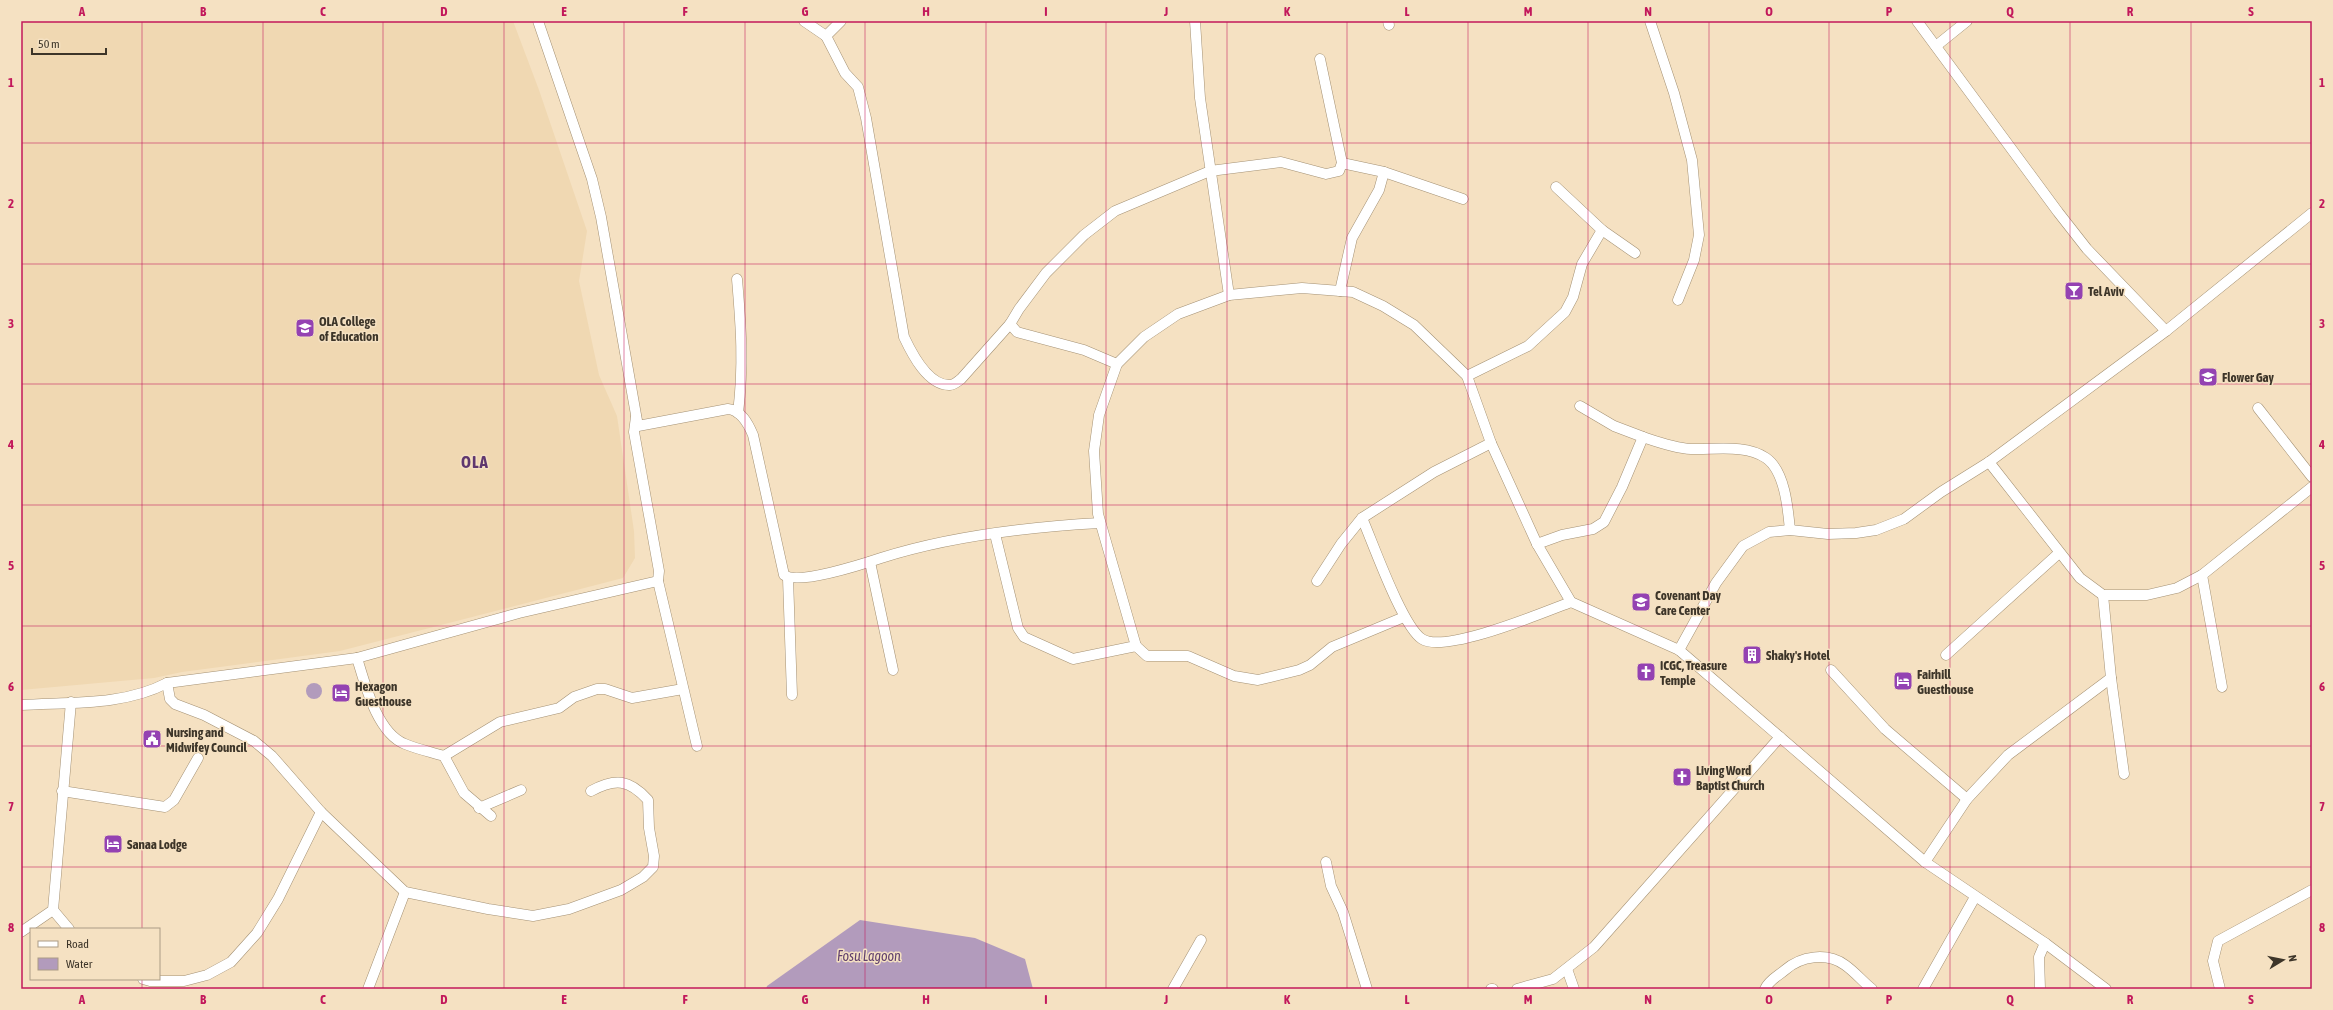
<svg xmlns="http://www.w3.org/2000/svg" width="2333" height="1010" font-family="'Asap Condensed',sans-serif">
<rect width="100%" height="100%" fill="#f5e1c2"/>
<!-- built -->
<polygon fill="#f0d8b2" points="21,21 513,21 539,90 587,231 579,281 599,375 617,416 634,531 635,558 623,578 340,651 182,672 154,678 21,690"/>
<!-- water -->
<g fill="#b29bbc">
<circle cx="314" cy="691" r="8"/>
<polygon points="860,920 975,938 1025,959 1033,989 766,989 767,986"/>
</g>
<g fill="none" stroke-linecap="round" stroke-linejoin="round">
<defs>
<g id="street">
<path d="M538,21l54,158 9,38 37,209 90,-17c13,1 20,14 25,26l31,140c14,10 79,-11 97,-17 69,-22 146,-31 219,-35"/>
<polyline points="804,21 826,36"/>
<path d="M841,21l-15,15 19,37 13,14 8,31 38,219c8,17 24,49 46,48 4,0 8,-4 11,-6l49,-55"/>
<polyline points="1195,21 1200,98 1229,295"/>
<polyline points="1388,21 1389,25"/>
<polyline points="1650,21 1674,93 1692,160 1699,235 1694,260 1678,300"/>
<polyline points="1917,21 2058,212 2087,249 2166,331"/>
<polyline points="1936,46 1967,21"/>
<polyline points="1342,163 1384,172 1463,199"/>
<polyline points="1556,187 1602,230"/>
<path d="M737,279c4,47 7,86 1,134"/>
<polyline points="1340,291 1352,238 1379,190 1384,172"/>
<polyline points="1117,364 1084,350 1017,332 1010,324 1019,309 1046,273 1084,235 1115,211 1210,171 1281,162 1326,174 1339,171 1342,163 1320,59"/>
<polyline points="1467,376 1528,346 1565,312 1573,297 1582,264 1602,230 1635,253"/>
<polyline points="2258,408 2312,477"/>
<polyline points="636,417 634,432 659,571 658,581 697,746"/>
<path d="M1643,437c15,5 31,11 48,12 24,1 54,-5 75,9 19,13 22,51 24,72"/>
<polyline points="1989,462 2080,578 2103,595 2147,595 2177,588 2202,575 2312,487"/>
<path d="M1362,518c11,25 40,108 60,121 23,15 122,-27 149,-37"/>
<polyline points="995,534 1018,628 1024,637 1073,659 1136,646 1098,514 1094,451 1099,415 1117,364 1144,337 1178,314 1229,295 1302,288 1353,292 1383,306 1414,325 1467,376 1491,443 1537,544 1571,602 1679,650 1925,862 2045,943 2106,989"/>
<polyline points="1537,544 1562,535 1593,529 1604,522 1622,487 1643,437 1614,426 1580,406"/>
<polyline points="870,562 893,670"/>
<polyline points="2202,575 2222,687"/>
<polyline points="788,578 792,695"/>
<polyline points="1317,581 1341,544 1362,518 1434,472 1491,443"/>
<polyline points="2103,595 2111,678 2124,774"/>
<polyline points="1136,646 1147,656 1188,656 1234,676 1258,680 1299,670 1310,665 1332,647 1404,617"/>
<polyline points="1679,650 1716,583 1743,546 1769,532 1790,530 1828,534 1856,533 1876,530 1904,519 1941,492 1989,462 2166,331 2312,213"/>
<polyline points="1946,655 2059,553"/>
<path d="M357,658c8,26 20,75 48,86 12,5 26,8 39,12l20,37 27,23"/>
<polyline points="1831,670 1885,729 1967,799"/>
<path d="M167,683l3,16 5,5 29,11 50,26 18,15 49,56 84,80 83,17 45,7 36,-7 52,-19 22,-13 10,-10 1,-11 -5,-28 -1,-28c-19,-21 -33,-22 -57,-9"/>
<path d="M21,705c49,-3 102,1 146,-22l190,-25 162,-45 139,-32"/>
<polyline points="444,756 500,722 559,708 574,697 597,689 605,689 632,698 683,689"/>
<polyline points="62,791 165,807 174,800 198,758"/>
<polyline points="479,808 521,790"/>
<polyline points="1326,862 1331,886 1343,912 1367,989"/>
<polyline points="1925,862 1967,799 2008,755 2111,678"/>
<polyline points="53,910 69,929"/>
<polyline points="21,932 53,910 71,702"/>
<polyline points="1567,969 1574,989"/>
<polyline points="143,979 150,981 184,981 207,975 231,962 257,933 278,899 321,812"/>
<polyline points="368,989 405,892"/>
<polyline points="1173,989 1201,940"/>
<polyline points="1491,989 1493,989"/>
<polyline points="1517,989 1553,979 1594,947 1780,737"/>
<path d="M1765,989c4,-9 13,-13 20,-19 16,-14 42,-18 60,-5 10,7 18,17 27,24"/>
<polyline points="1923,989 1975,897"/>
<polyline points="2040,989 2039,957 2045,943"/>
<polyline points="2220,989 2213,961 2218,941 2312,890"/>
</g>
</defs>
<!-- street casing -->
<use href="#street" stroke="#a49174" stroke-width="11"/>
<!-- street -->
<use href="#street" stroke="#fff" stroke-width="10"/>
</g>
<!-- grid -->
<path fill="none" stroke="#c2185b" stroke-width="1" stroke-opacity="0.55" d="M142,21v908M263,21v968M383,21v968M504,21v968M624,21v968M745,21v968M865,21v968M986,21v968M1106,21v968M1227,21v968M1347,21v968M1468,21v968M1588,21v968M1709,21v968M1829,21v968M1950,21v968M2070,21v968M2191,21v968M21,143h2291M21,264h2291M21,384h2291M21,505h2291M21,626h2291M21,746h2291M21,867h2291M142,979v10"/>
<!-- icons -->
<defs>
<symbol id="bar-square" viewBox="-11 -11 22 22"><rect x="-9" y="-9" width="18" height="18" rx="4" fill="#9442b2" stroke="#f5e1c2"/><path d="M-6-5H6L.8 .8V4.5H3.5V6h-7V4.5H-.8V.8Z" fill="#fff"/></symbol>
<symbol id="university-square" viewBox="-11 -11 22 22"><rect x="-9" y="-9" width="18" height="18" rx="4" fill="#9442b2" stroke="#f5e1c2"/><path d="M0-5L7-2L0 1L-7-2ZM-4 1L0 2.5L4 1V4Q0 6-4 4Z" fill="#fff"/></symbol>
<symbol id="school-square" viewBox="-11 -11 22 22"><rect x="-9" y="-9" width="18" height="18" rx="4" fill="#9442b2" stroke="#f5e1c2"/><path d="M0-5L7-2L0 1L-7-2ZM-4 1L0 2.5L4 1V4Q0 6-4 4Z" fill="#fff"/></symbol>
<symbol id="building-square" viewBox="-11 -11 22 22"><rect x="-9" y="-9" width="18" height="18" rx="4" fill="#9442b2" stroke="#f5e1c2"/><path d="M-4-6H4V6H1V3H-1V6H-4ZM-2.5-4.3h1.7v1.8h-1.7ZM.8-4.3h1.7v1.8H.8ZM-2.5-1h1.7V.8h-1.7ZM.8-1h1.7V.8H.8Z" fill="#fff"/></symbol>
<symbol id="church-square" viewBox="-11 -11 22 22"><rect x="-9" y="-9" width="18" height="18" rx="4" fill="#9442b2" stroke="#f5e1c2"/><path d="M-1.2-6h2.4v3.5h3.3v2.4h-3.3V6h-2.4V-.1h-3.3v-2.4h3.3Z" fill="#fff"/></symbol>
<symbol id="hotel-square" viewBox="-11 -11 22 22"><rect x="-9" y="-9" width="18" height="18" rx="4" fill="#9442b2" stroke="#f5e1c2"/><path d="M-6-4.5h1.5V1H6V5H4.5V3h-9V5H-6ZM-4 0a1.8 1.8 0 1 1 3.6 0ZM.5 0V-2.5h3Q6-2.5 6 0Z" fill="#fff"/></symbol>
<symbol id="civic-square" viewBox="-11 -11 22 22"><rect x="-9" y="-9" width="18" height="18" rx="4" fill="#9442b2" stroke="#f5e1c2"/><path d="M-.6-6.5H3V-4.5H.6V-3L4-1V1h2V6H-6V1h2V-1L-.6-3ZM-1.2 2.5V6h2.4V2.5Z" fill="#fff"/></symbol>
</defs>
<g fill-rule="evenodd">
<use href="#bar-square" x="2063" y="280" width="22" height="22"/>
<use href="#university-square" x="294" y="317" width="22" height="22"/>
<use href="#school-square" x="2197" y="366" width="22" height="22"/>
<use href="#school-square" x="1630" y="591" width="22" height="22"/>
<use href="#building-square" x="1741" y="644" width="22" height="22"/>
<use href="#church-square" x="1635" y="661" width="22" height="22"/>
<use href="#hotel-square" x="1892" y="670" width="22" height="22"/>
<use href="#hotel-square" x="330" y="682" width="22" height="22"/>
<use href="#civic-square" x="141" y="728" width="22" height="22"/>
<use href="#church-square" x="1671" y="766" width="22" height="22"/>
<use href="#hotel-square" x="102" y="833" width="22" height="22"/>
</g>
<g text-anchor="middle" stroke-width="3" stroke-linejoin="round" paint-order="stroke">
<!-- poi labels -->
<g font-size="13" font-weight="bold" fill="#3d3529" stroke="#f5e1c2" text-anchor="start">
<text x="2088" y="296">Tel Aviv</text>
<text x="319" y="326">OLA College<tspan x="319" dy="15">of Education</tspan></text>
<text x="2222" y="382">Flower Gay</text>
<text x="1655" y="600">Covenant Day<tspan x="1655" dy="15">Care Center</tspan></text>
<text x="1766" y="660">Shaky's Hotel</text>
<text x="1660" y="670">ICGC, Treasure<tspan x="1660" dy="15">Temple</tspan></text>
<text x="1917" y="679">Fairhill<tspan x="1917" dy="15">Guesthouse</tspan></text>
<text x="355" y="691">Hexagon<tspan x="355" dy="15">Guesthouse</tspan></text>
<text x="166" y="737">Nursing and<tspan x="166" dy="15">Midwifey Council</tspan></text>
<text x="1696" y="775">Living Word<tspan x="1696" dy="15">Baptist Church</tspan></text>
<text x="127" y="849">Sanaa Lodge</text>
</g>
<!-- water labels -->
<g font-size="14" font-style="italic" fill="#61406e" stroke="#f5e1c2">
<text x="869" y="961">Fosu Lagoon</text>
</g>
<!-- district labels -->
<g font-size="17" font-weight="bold" letter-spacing="1" fill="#5f376f" stroke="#f5e1c2">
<text x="475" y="468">OLA</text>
</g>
</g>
<!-- border -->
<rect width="2333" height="1010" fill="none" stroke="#f5e1c2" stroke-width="44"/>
<!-- legend -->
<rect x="30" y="928" width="130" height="52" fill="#f5e1c2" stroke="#ab9c85"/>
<rect x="38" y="941" width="20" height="6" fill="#ffffff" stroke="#ab9c85"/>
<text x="66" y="948" font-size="12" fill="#3d3529">Road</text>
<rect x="38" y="958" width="20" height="12" fill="#b29bbc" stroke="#ab9c85"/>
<text x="66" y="968" font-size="12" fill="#3d3529">Water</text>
<!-- north arrow -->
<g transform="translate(2283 960) rotate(80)" stroke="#f5e1c2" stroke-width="3" paint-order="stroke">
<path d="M0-3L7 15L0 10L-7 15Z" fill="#3d3529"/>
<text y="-6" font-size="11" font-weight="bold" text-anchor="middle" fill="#3d3529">N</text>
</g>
<!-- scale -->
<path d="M32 48v6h74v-6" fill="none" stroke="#3d3529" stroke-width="2"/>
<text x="38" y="48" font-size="12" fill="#3d3529" stroke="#f5e1c2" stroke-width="3" paint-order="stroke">50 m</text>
<rect x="22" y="22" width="2289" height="966" fill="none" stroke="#c2185b" stroke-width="1.5"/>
<g font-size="13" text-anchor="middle" font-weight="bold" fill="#c2185b">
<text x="82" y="16">A</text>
<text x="203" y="16">B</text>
<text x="323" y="16">C</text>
<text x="444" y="16">D</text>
<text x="564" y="16">E</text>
<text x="685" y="16">F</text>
<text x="805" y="16">G</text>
<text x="926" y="16">H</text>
<text x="1046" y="16">I</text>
<text x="1166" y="16">J</text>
<text x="1287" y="16">K</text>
<text x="1407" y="16">L</text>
<text x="1528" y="16">M</text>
<text x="1648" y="16">N</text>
<text x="1769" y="16">O</text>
<text x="1889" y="16">P</text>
<text x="2010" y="16">Q</text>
<text x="2130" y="16">R</text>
<text x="2251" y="16">S</text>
<text x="11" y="87">1</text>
<text x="2322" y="87">1</text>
<text x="11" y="208">2</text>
<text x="2322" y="208">2</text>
<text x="11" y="328">3</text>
<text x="2322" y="328">3</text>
<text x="11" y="449">4</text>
<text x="2322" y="449">4</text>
<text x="11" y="570">5</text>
<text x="2322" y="570">5</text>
<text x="11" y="691">6</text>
<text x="2322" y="691">6</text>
<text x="11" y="811">7</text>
<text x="2322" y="811">7</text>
<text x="11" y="932">8</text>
<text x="2322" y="932">8</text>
<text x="82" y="1004">A</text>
<text x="203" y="1004">B</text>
<text x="323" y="1004">C</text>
<text x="444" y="1004">D</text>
<text x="564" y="1004">E</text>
<text x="685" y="1004">F</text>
<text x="805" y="1004">G</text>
<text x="926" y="1004">H</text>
<text x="1046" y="1004">I</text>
<text x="1166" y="1004">J</text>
<text x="1287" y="1004">K</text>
<text x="1407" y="1004">L</text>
<text x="1528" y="1004">M</text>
<text x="1648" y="1004">N</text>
<text x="1769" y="1004">O</text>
<text x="1889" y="1004">P</text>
<text x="2010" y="1004">Q</text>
<text x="2130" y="1004">R</text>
<text x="2251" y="1004">S</text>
</g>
</svg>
